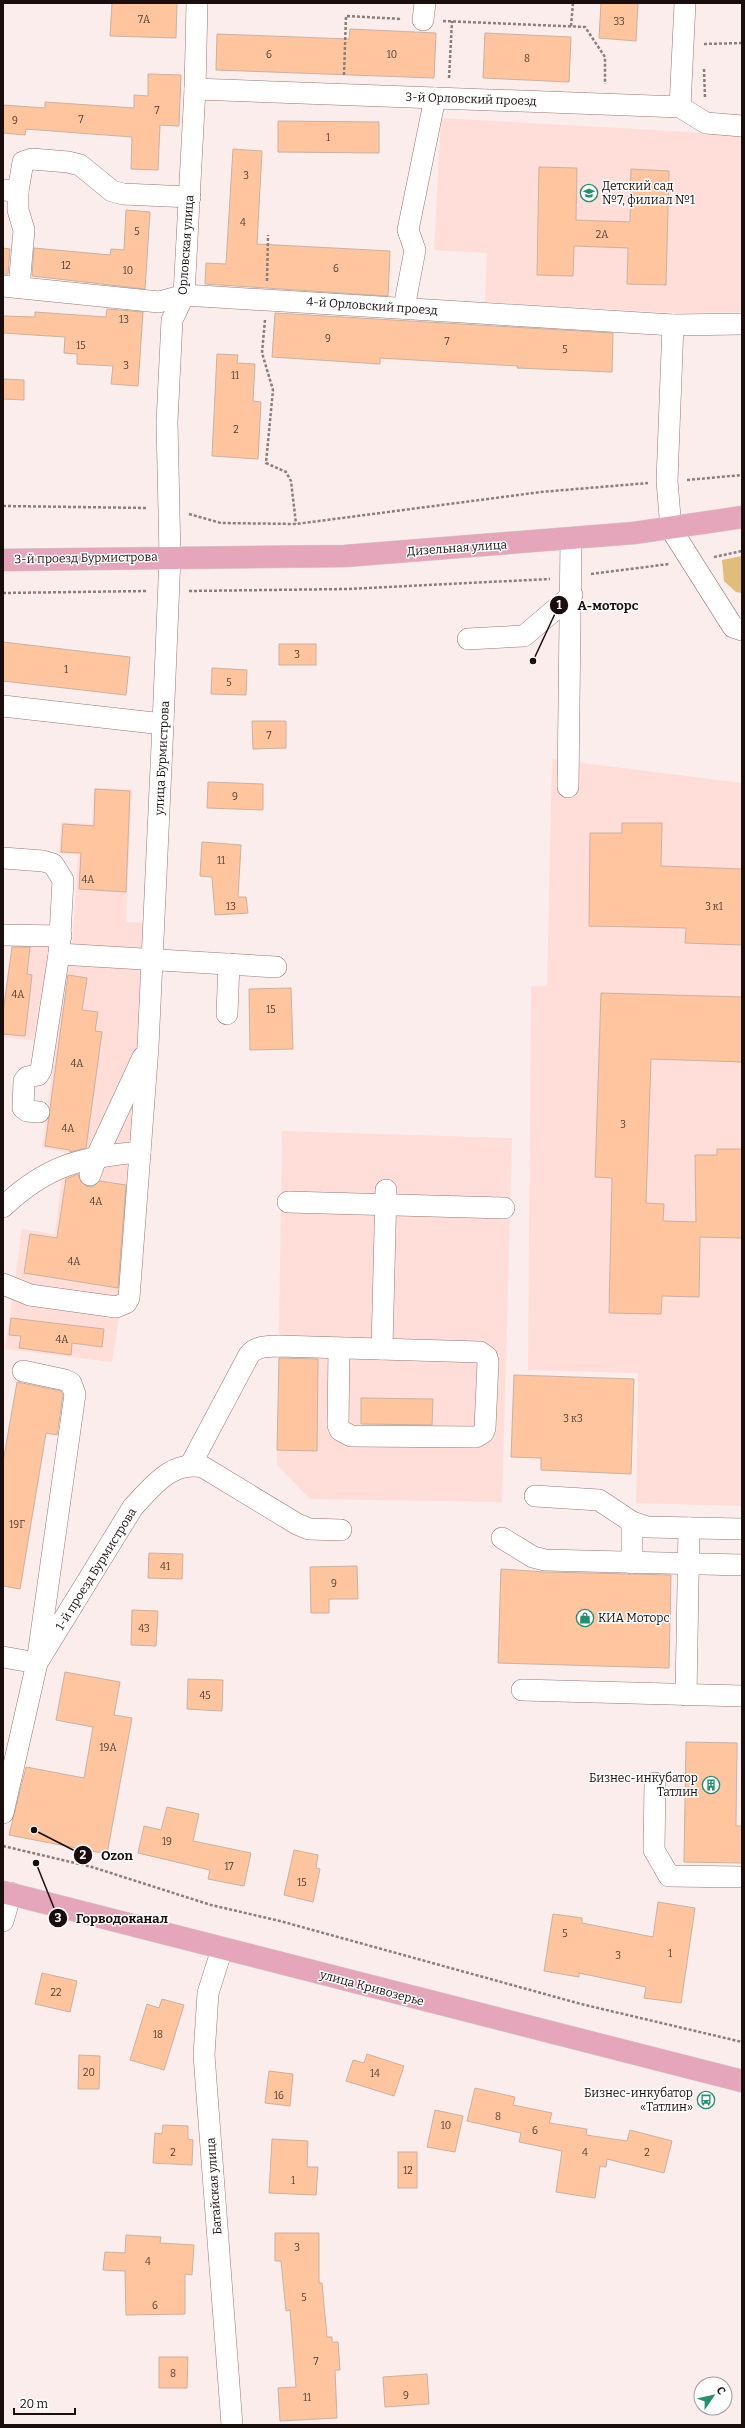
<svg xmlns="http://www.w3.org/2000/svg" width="745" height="2428" font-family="Bitter,serif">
<rect width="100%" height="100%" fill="#fbedeb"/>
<!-- built -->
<g fill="#ffddd8">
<polygon points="441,118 742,135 742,312 674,313 485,302 487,253 434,250"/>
<polygon points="552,759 742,783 742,1506 636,1503 638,1373 528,1370 531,986 547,986"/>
<polygon points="94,788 132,789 126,922 149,923 129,1249 112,1362 5,1349 22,1229 55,1234 65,1152 42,1148 56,1043 3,1037 3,1011 12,941 72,948 78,855 59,853 61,822 92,824"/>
<polygon points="282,1131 512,1138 502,1502 310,1499 277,1465"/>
</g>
<!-- green -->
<polygon fill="#e0bd78" points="742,556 742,593 736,592 724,581 722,560"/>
<!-- building -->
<g fill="#fec59f" stroke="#cbb1a0">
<polygon points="112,3 177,3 176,38 110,36"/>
<polygon points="601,3 638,3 636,41 599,38"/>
<polygon points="350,29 436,33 434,78 216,70 217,34 349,39"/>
<polygon points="485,33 571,37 569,82 483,78"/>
<polygon points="148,74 181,75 179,126 160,125 158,170 131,169 132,137 26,129 25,135 3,133 3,105 45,108 45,102 134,108 134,95 148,96"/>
<polygon points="278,121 379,122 379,153 278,152"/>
<polygon points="233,149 262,151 257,244 390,251 388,296 205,284 206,263 226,264"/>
<polygon points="539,167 577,168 576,220 630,222 631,169 669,171 666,285 627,284 628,248 574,246 573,276 537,275"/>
<polygon points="126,210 150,212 145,289 32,276 34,248 110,255 111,249 124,250"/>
<polygon points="3,248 10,249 8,274 3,274"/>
<polygon points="107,309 143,312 138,386 111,384 113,366 77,364 77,354 64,353 65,337 3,333 3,316 35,317 35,312 106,317"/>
<polygon points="275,313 613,333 612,372 517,368 518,366 380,358 380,364 272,357"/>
<polygon points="217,354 238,355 237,363 255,364 253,401 261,402 258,459 212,456"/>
<polygon points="3,379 24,380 24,400 3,399"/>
<polygon points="3,642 130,657 126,695 3,681"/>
<rect x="279" y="644" width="37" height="21"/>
<polygon points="212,668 247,670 246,695 211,694"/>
<polygon points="252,721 286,721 286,748 253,749"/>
<polygon points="208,782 263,784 263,810 207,808"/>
<polygon points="95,789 130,791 126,892 79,889 81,853 61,852 63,824 94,826"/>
<polygon points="622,823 662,823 661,866 742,869 742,945 685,943 686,928 589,926 590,833 622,833"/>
<polygon points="202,842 241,845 238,897 246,897 248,913 215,915 212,877 200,876"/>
<polygon points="12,947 30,947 27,974 32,975 25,1036 3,1034 3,1013"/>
<polygon points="68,975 87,978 82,1010 98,1012 95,1031 102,1032 86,1148 70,1152 70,1150 45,1146"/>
<polygon points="291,988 293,1049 250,1050 249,989"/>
<polygon points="601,993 742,997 742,1062 651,1059 646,1203 664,1204 663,1221 696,1222 695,1155 717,1155 717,1149 742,1149 742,1238 700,1237 699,1297 662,1296 661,1314 609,1313 612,1178 595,1177"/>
<polygon points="78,1174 81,1182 86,1186 92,1187 100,1181 126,1185 118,1288 24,1273 30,1234 57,1238 66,1179"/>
<polygon points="11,1318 104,1329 102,1347 72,1343 71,1355 19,1348 21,1336 9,1335"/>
<polygon points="279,1358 318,1359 317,1451 277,1450"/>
<polygon points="514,1375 634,1379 631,1474 541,1470 541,1458 511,1457"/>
<polygon points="17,1382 61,1391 63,1395 57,1435 46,1433 20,1589 3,1586 3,1462"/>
<polygon points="361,1398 433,1399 432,1425 361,1424"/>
<polygon points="149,1553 183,1554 182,1579 148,1578"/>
<polygon points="357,1566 358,1599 329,1599 329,1613 311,1613 310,1567"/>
<polygon points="501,1569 545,1572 671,1575 669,1668 498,1663"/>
<polygon points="132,1610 158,1611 156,1646 131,1645"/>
<polygon points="65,1672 120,1682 114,1715 132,1718 107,1854 9,1835 26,1767 84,1778 93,1727 56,1720"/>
<polygon points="188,1679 223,1680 222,1711 187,1709"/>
<polygon points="686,1742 737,1743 736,1826 742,1826 742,1863 684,1862"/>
<polygon points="167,1807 199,1814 193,1841 251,1853 244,1886 208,1879 210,1870 138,1853 144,1826 161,1830"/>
<polygon points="294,1850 318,1855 316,1868 320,1869 313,1902 284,1895"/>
<polygon points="658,1902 695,1908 681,2003 644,1998 646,1987 579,1973 579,1977 544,1971 553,1914 582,1918 582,1923 653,1937"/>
<polygon points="42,1973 77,1981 70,2012 35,2004"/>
<polygon points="162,1999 184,2005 164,2070 130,2060 147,2004 159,2008"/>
<polygon points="367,2054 404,2066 394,2096 346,2081 353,2060 364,2063"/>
<polygon points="79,2055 100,2056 99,2089 78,2089"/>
<polygon points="269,2071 293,2074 290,2106 265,2103"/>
<polygon points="475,2088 515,2097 513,2105 552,2113 549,2123 587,2129 586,2135 627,2141 630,2130 672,2141 664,2173 607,2159 606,2167 600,2166 595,2198 556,2192 562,2151 519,2142 521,2133 467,2121"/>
<polygon points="435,2110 463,2116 455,2152 427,2147"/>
<polygon points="163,2125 188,2126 188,2139 193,2140 192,2165 153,2163 155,2133 162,2134"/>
<polygon points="272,2139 308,2141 307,2167 318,2167 316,2195 269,2193"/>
<rect x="398" y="2152" width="19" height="36"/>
<polygon points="275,2233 319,2233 319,2283 322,2283 327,2337 332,2337 332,2342 338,2342 340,2370 335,2370 337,2418 280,2421 278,2388 296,2387 290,2310 286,2311 281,2261 275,2261"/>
<polygon points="126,2235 161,2237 160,2243 194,2245 192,2275 185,2274 185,2314 126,2315 125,2271 103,2270 105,2252 125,2253"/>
<polygon points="159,2357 188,2357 187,2388 159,2388"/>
<polygon points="427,2374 429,2404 385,2407 383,2377"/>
</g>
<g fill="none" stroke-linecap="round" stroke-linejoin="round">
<defs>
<g id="minor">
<polyline points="423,20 425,3"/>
<polyline points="195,89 680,107 706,123 742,126"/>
<polyline points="680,107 685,3"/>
<polyline points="3,190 18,191 23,162 32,159 68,162 80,165 112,191 123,194 190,197"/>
<polyline points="18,191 18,210 24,230 19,287"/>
<polyline points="3,286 159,302 184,295 673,325 742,324"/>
<polyline points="404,308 415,250 408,230 435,98"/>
<polyline points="673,325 667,481 671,529 733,627 742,630"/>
<polyline points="468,639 524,636 572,595"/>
<polyline points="3,706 163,724"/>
<polyline points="568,787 571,539"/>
<polyline points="3,858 43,861 53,864 63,880 59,954 41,1070 38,1075 27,1077 24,1081 23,1108 27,1111 39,1112"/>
<polyline points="3,935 61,936"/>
<polyline points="59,954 276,967"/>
<polyline points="227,1014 229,964"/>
<polyline points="90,1175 97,1156 143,1057"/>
<polyline points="288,1202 504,1208"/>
<path d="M3,1207c44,-42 79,-50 137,-55"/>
<polyline points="3,1284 30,1295 116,1307 126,1303 129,1298 148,1047 163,724 170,557 167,422 172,320 184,295 195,89 197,3"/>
<polyline points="382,1349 386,1190"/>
<path d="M191,1464l58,-109c8,-10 19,-8 30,-9l201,6 7,5 1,5 -3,66 -2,5 -7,4 -125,-1 -11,-6 -2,-5 1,-77"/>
<polyline points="535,1496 599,1500 632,1522 647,1527 742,1529"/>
<polyline points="502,1538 533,1557 545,1560 742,1565"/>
<polyline points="632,1563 632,1522"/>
<polyline points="3,1657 37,1663 75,1394 71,1383 65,1380 23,1371"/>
<polyline points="522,1690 742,1696"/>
<polyline points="686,1695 689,1528"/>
<polyline points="655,1783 654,1850 669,1876 742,1877"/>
<path d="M3,1813l34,-150 96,-156c20,-21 39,-47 70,-40l94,57 12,5 32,1"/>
<polyline points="3,1921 11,1893"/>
<polyline points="222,1949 208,1993 204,2055 232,2425"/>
</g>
<g id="major">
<polyline points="3,560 345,556 634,533 742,517"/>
<polyline points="3,1892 742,2081"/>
</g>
</defs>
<!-- minor casing -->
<use href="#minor" stroke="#967773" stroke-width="22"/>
<!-- major casing -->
<use href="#major" stroke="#d1cfcf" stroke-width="23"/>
<!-- path -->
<g stroke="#8a7e7c" stroke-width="2.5" stroke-dasharray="3 2" stroke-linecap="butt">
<polyline points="443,21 585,27 605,57 605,84"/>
<polyline points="571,26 573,3"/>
<polyline points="704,44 742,43"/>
<polyline points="704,69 705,98"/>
<polyline points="344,75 346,16 402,19"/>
<polyline points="449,78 452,21"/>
<polyline points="267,281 268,235"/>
<polyline points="265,320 262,353 273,390 266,463 286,472 291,481 296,524"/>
<polyline points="687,480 742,475"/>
<polyline points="3,506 148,508"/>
<polyline points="189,514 221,523 296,524 541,492 648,483"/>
<polyline points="714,557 742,551"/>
<polyline points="591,574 669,564"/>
<polyline points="189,591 347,589 550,579"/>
<polyline points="3,593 148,591"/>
<polyline points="3,1846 92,1867 211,1905 280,1921 581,2004 742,2042"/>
</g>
<!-- minor -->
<use href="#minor" stroke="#fff" stroke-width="21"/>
<!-- major -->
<use href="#major" stroke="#e5a6bc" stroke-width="22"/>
</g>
<!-- icons -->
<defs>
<symbol id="school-ring" viewBox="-11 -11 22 22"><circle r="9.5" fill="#fff" stroke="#25906e" stroke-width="1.5"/><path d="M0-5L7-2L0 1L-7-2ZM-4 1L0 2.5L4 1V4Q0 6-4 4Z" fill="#25906e"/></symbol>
<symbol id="shop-ring" viewBox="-11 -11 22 22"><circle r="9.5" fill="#fff" stroke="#25906e" stroke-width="1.5"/><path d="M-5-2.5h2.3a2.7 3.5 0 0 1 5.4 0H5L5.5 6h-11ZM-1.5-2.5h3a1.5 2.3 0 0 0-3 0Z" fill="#25906e"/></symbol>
<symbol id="building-ring" viewBox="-11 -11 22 22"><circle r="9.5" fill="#fff" stroke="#25906e" stroke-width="1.5"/><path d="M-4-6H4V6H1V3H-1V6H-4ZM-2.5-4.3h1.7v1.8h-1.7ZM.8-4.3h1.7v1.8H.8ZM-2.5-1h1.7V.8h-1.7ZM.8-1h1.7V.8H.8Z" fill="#25906e"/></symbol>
<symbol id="bus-ring" viewBox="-11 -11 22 22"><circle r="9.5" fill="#fff" stroke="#25906e" stroke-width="1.5"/><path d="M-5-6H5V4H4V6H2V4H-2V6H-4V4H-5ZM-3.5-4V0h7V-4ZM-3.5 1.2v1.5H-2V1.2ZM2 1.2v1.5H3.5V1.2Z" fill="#25906e"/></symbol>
</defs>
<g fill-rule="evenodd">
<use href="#school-ring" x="579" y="183" width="20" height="20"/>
<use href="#shop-ring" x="575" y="1608" width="20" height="20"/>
<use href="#building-ring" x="701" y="1775" width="20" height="20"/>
<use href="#bus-ring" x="696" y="2090" width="20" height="20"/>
</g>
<g text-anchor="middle" stroke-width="3" stroke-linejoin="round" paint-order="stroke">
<!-- number labels -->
<g font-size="10" fill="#523c32">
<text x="144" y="23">7А</text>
<text x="619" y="25">33</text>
<text x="269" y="58">6</text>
<text x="392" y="58">10</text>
<text x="527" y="62">8</text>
<text x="157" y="114">7</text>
<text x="81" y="123">7</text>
<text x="15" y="124">9</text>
<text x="328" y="141">1</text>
<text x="246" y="179">3</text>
<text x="243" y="226">4</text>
<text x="137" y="235">5</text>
<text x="602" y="238">2А</text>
<text x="66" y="269">12</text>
<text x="336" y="272">6</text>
<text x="128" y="274">10</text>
<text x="124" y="323">13</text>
<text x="328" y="342">9</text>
<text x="447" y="345">7</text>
<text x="81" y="349">15</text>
<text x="565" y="353">5</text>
<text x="126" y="369">3</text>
<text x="235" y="379">11</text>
<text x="236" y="433">2</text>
<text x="297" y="658">3</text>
<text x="66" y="673">1</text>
<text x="229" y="686">5</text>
<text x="269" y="739">7</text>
<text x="235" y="800">9</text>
<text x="221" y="864">11</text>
<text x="88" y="883">4А</text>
<text x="231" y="910">13</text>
<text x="714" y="910">3 к1</text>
<text x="18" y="998">4А</text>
<text x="271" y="1013">15</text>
<text x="77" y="1067">4А</text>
<text x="623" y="1128">3</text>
<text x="68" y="1132">4А</text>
<text x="96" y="1205">4А</text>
<text x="74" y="1265">4А</text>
<text x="62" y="1343">4А</text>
<text x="573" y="1422">3 к3</text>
<text x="17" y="1528">19Г</text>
<text x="165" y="1570">41</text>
<text x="334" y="1587">9</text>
<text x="144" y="1632">43</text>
<text x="205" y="1699">45</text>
<text x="108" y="1751">19А</text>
<text x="167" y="1845">19</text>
<text x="229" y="1870">17</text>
<text x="302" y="1886">15</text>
<text x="565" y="1937">5</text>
<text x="670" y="1957">1</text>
<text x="618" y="1959">3</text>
<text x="56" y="1996">22</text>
<text x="158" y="2038">18</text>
<text x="89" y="2076">20</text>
<text x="375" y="2077">14</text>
<text x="279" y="2099">16</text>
<text x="498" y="2120">8</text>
<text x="446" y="2129">10</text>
<text x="535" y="2134">6</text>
<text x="173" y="2156">2</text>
<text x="585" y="2156">4</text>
<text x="647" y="2156">2</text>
<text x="408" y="2174">12</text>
<text x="293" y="2184">1</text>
<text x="297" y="2251">3</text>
<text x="148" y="2265">4</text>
<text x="304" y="2301">5</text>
<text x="155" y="2309">6</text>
<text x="316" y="2365">7</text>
<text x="173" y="2377">8</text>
<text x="406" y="2399">9</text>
<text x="307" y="2401">11</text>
</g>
<!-- street labels -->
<g font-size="12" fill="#190e0d" stroke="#fff">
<text transform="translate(471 99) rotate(2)" y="4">3-й Орловский проезд</text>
<text transform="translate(186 245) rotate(-86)" y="4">Орловская улица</text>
<text transform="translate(372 306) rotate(4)" y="4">4-й Орловский проезд</text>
<text transform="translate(457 548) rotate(-4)" y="4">Дизельная улица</text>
<text transform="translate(86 558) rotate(-1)" y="4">3-й проезд Бурмистрова</text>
<text transform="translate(162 758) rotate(-87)" y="4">улица Бурмистрова</text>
<text transform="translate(96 1569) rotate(-58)" y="4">1-й проезд Бурмистрова</text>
<text transform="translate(372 1988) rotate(15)" y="4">улица Кривозерье</text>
<text transform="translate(214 2186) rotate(-94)" y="4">Батайская улица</text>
</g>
<!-- poi labels -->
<g font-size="12" fill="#190e0d" stroke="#fff" text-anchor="start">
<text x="602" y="190">Детский сад<tspan x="602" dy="14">№7, филиал №1</tspan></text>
<text x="598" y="1622">КИА Моторс</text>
<text x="698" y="1782" text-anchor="end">Бизнес-инкубатор<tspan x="698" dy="14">Татлин</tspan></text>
<text x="693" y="2097" text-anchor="end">Бизнес-инкубатор<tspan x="693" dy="14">«Татлин»</tspan></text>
</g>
</g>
<!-- callouts -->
<path fill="none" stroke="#190e0d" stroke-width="1.5" d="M533 661L559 605M34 1830L83 1855M36 1863L58 1918"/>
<g fill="#190e0d" stroke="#fff" stroke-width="1.5">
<circle cx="533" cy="661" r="4"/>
<circle cx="34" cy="1830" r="4"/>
<circle cx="36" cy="1863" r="4"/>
<circle cx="559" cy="605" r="10"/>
<circle cx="83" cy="1855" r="10"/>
<circle cx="58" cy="1918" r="10"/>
</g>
<g font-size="12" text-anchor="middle" font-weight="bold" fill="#fff">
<text x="559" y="609">1</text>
<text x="83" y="1859">2</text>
<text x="58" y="1922">3</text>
</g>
<g font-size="13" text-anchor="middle" font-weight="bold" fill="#190e0d" stroke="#fff" stroke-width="3" stroke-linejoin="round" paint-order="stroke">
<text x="608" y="610">А-моторс</text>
<text x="117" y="1860">Ozon</text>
<text x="122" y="1923">Горводоканал</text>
</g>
<!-- border -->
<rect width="745" height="2428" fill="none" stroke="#190e0d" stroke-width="8"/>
<!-- north arrow -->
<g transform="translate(713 2396) rotate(56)"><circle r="19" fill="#ffffff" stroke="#a39f9e"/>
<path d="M0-3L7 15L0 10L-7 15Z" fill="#25906e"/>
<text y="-6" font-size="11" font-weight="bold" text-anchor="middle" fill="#190e0d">С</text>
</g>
<!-- scale -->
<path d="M14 2408v6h61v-6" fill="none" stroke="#190e0d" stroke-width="2"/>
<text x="20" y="2408" font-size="12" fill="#190e0d" stroke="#ffffff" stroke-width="3" paint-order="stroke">20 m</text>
</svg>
